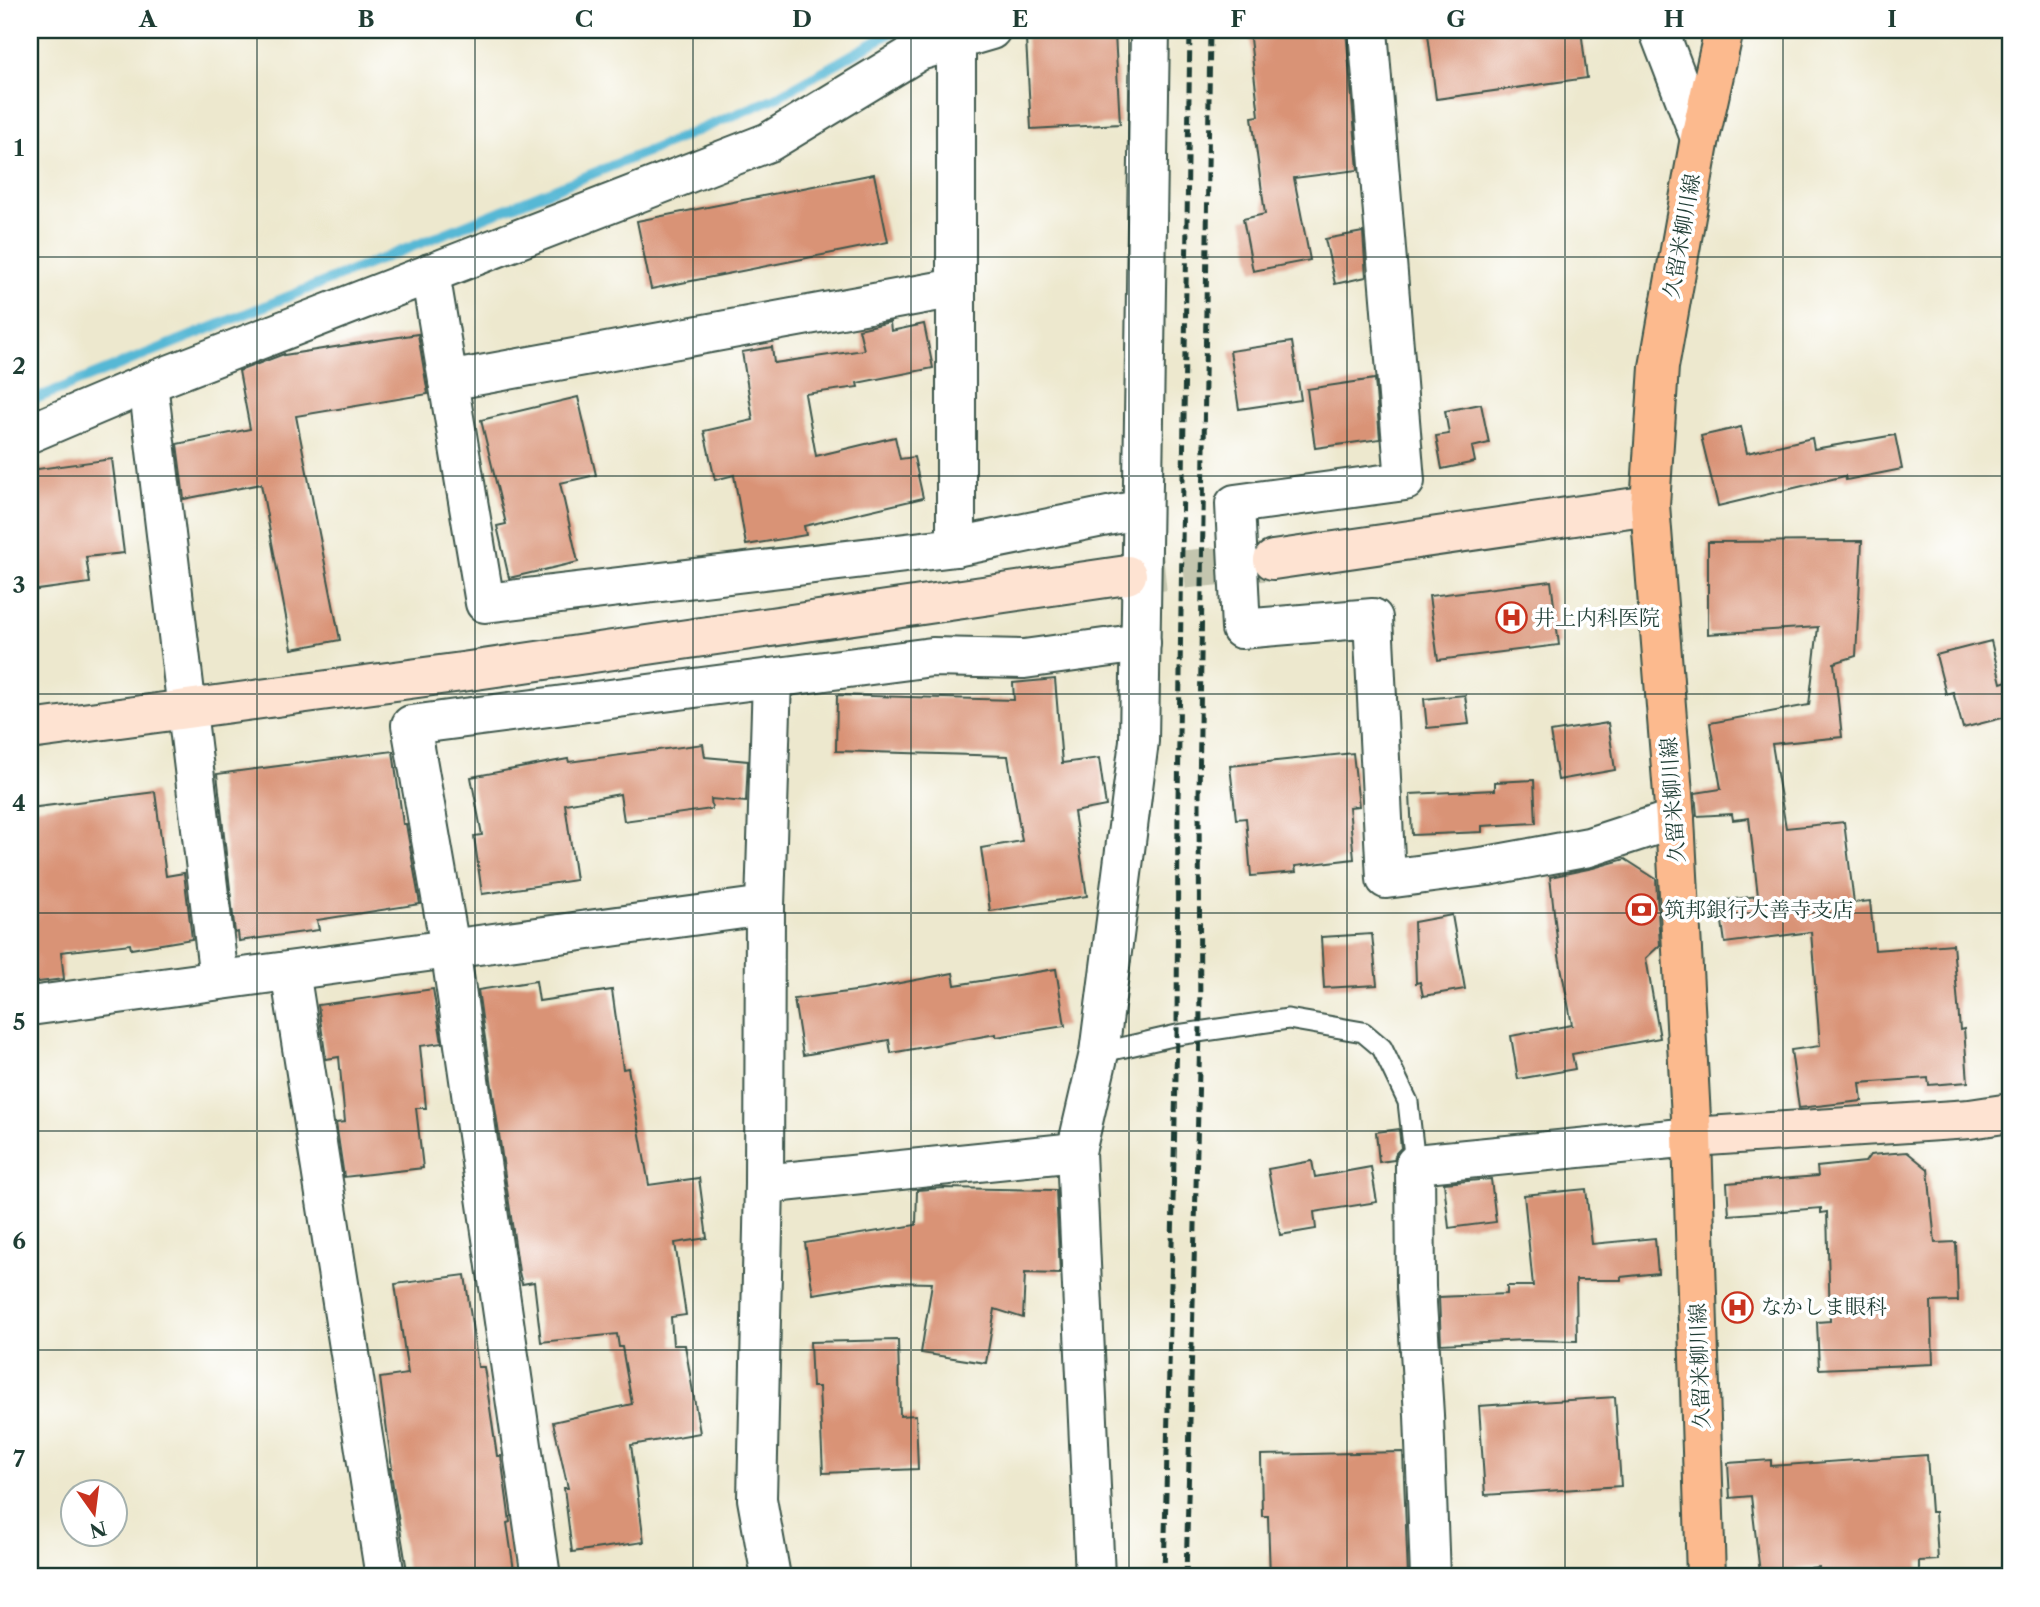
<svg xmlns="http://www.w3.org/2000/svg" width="2040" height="1607" font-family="'Libre Caslon Text','Noto Serif JP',serif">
<rect width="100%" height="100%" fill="#fff"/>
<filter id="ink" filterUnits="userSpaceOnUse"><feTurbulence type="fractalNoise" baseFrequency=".0143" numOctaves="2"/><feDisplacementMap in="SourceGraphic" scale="14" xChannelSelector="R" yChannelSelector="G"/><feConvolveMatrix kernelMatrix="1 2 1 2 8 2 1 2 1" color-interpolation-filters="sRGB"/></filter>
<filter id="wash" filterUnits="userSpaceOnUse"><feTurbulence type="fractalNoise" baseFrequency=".00686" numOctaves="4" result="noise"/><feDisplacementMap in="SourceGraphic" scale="28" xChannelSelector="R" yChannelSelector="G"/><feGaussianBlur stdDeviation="1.57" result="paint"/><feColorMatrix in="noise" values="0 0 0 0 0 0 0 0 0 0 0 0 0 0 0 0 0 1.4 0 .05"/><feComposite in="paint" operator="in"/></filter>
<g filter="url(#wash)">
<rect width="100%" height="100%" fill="#ede8ce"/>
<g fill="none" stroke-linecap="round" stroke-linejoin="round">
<!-- stream -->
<polyline stroke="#56b8d5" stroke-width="10" points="30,401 656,148 775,98 896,30"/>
</g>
<g id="blocks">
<!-- building -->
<g fill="#d99376">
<polygon points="1249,30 1346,30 1358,170 1294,178 1310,260 1253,271 1243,219 1265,214 1252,117 1259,116"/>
<polygon points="1459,30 1581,30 1587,78 1436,99 1428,34"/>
<polygon points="1115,34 1120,124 1031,129 1026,39"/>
<polygon points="874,174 888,242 651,289 637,221"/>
<polygon points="1363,232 1366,277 1335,284 1325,239"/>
<polygon points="890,322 891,331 924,324 933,368 857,383 858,387 805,394 816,456 895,437 900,459 914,457 923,498 804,526 806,535 746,545 734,475 715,480 704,431 753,420 742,352 772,347 774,363 864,350 859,329"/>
<polygon points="418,334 428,394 296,416 340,640 292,649 261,484 184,499 177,444 250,429 239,371 284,354 284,355"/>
<polygon points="1292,342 1301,400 1239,409 1230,351"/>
<polygon points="1375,379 1380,439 1315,448 1307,389"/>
<polygon points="578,397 596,475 560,483 578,562 509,578 497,526 506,524 481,420"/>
<polygon points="1481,404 1489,443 1472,447 1475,462 1442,469 1436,436 1449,434 1445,411"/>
<polygon points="1741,427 1747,453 1812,438 1814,449 1895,435 1902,469 1846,480 1845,476 1718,506 1701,436"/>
<polygon points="112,459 124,553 86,557 90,583 30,591 30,470"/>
<polygon points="1862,541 1856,656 1834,663 1842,737 1772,744 1786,828 1844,822 1854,903 1870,901 1875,950 1953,944 1960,1030 1964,1029 1968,1082 1929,1085 1928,1078 1860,1083 1862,1101 1799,1108 1791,1050 1820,1046 1811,932 1725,943 1719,901 1758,896 1749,818 1733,820 1732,814 1697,816 1695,793 1721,789 1710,723 1809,705 1818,627 1708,634 1708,542"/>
<polygon points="1551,581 1559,645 1438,660 1429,596"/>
<polygon points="1991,641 2001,683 2010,680 2010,716 1963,728 1953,692 1946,694 1936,655"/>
<polygon points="1055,679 1062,763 1099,758 1106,806 1074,812 1087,896 990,911 981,848 1022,841 1008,756 836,751 837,695 1014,700 1013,683"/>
<polygon points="1465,695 1469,724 1427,728 1424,699"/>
<polygon points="1608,723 1615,770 1558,780 1550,732"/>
<polygon points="703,744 705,757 748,761 746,802 711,799 712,809 624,821 620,794 565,804 576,880 482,894 474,836 482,835 471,777 568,759 569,762"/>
<polygon points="393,751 403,824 406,824 420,904 317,920 319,930 239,941 238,932 235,933 217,774"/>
<polygon points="1353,753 1359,806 1349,807 1354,859 1295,866 1296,872 1251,876 1246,818 1236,819 1230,766"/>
<polygon points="1534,780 1536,823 1482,826 1482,832 1412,835 1410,794 1495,790 1495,782"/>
<polygon points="155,792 166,876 184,873 192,939 131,949 130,944 61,952 64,979 30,983 30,808"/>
<polygon points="1625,859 1656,879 1660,945 1646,958 1660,1038 1572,1054 1575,1069 1518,1079 1511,1036 1572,1025 1559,956 1550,877 1593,868"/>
<polygon points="1452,915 1465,989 1423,996 1420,982 1416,983 1414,922"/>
<polygon points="1372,934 1377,985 1324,988 1321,937"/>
<polygon points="1056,969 1065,1026 996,1037 996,1034 891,1053 889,1040 803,1055 794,999 863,990 953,973 955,985"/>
<polygon points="536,981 539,1001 612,990 623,1069 628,1068 649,1185 699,1178 707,1238 675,1243 686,1315 671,1317 673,1345 685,1345 700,1433 631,1445 644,1542 572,1552 564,1488 568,1488 553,1422 632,1404 622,1347 619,1347 617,1334 541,1342 534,1282 522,1284 519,1272 478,990"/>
<polygon points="433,989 442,1043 420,1046 426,1108 416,1108 423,1168 344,1177 336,1123 345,1122 339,1057 326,1059 318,1005"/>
<polygon points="1399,1129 1401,1148 1396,1153 1394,1160 1379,1162 1376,1132"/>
<polygon points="1907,1152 1928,1169 1935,1243 1956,1242 1958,1301 1931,1302 1933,1364 1819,1369 1817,1322 1830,1321 1827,1212 1821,1213 1821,1208 1729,1215 1727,1183 1818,1176 1817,1167 1865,1162 1870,1155"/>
<polygon points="1312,1161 1315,1177 1371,1167 1377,1202 1314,1212 1316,1229 1280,1235 1268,1169"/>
<polygon points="1491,1179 1496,1222 1449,1228 1444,1183"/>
<polygon points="944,1188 1056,1190 1060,1274 1025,1273 1023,1318 995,1309 986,1363 921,1353 932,1283 888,1282 813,1294 805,1243 916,1225 917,1190"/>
<polygon points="1586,1189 1592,1244 1655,1238 1658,1273 1621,1277 1621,1280 1576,1280 1577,1341 1525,1340 1441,1344 1439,1297 1507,1294 1507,1286 1533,1286 1524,1195"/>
<polygon points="465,1275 478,1367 484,1367 497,1456 501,1456 510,1522 507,1523 515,1577 408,1577 390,1468 392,1468 380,1378 408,1374 395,1284"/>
<polygon points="898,1340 900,1416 916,1415 918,1469 823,1473 819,1387 812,1387 810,1342"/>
<polygon points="1615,1397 1621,1486 1485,1495 1479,1406"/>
<polygon points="1403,1452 1408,1577 1270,1577 1268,1516 1262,1516 1261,1455"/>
<polygon points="1927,1455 1931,1512 1935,1512 1938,1560 1919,1561 1919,1577 1819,1577 1819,1567 1760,1573 1751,1496 1730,1498 1728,1463 1771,1460 1771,1466"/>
</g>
</g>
</g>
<g filter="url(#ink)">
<use href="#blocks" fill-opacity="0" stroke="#3e574b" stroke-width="2"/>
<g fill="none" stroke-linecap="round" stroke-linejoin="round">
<!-- secondary-tunnel -->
<polyline stroke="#c4c6af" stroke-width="38" stroke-dasharray="38 19" stroke-linecap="butt" points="1127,575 1271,561"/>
<defs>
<polyline id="lane" points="1099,1053 1177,1035 1288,1019 1363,1032 1382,1048 1408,1102 1415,1164"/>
<g id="street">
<polyline points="1368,30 1405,481 1235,504 1241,629 1373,618 1386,879 1487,866 1589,847 1675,819"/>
<polyline points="1660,30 1660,34 1700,138"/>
<polyline points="956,41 956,547"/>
<polyline points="430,273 485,603 956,547 1142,509"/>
<polyline points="448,381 956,288"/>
<polyline points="148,383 219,979"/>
<polyline points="30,433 148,383 769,142 919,51 991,30"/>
<polyline points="290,971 385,1577"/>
<polyline points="30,1006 765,906"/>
<polyline points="764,1184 1076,1152"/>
<polyline points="541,1577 450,948 411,725 932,657 1024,659 1141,643"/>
<polyline points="771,1577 757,1499 764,1184 765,906 772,678"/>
<polyline points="1095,1577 1076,1152 1099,1053 1139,741 1150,30"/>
<polyline points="1430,1577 1424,1415 1416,1287 1415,1164 1692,1137"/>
</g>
<g id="secondary">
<polyline points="1273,560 1650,505"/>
<polyline points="30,730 462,672 1127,575"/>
<polyline points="1692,1137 1970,1119 2010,1113"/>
</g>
<polyline id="primary" points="1706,1577 1692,1137 1675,819 1650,505 1659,367 1700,138 1724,30"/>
</defs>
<!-- lane casing -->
<use href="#lane" stroke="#3e574b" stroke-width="23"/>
<!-- street casing -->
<use href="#street" stroke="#3e574b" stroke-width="42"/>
<!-- secondary casing -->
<use href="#secondary" stroke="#3e574b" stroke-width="42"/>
<!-- primary casing -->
<use href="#primary" stroke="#3e574b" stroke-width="42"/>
<!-- lane -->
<use href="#lane" stroke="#fff" stroke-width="19"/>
<!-- street -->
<use href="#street" stroke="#fff" stroke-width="38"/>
<!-- secondary -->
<use href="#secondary" stroke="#fee3d2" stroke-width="38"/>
<!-- primary -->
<use href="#primary" stroke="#fcba8e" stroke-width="38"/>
<!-- rail -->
<g stroke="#1f3d34" stroke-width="5" stroke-dasharray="10 5" stroke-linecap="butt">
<polyline points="1164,1577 1177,1035 1178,801 1190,30"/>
<polyline points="1186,1577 1200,1031 1199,798 1210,30"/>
</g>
</g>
</g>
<!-- grid -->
<path fill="none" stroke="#1f3d34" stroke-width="2" stroke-opacity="0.55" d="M257,30v1547M475,30v1547M693,30v1547M911,30v1547M1129,30v1547M1347,30v1547M1565,30v1547M1783,30v1547M30,257h1980M30,476h1980M30,694h1980M30,913h1980M30,1131h1980M30,1350h1980"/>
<!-- icons -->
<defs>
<symbol id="hospital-ring" viewBox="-11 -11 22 22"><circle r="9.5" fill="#fff" stroke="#c8321e" stroke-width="1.5"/><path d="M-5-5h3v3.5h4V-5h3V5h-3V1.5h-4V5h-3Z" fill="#c8321e"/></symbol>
<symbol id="bank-ring" viewBox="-11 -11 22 22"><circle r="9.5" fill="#fff" stroke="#c8321e" stroke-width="1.5"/><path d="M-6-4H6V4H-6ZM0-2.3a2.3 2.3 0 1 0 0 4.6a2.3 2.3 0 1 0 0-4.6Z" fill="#c8321e"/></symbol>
</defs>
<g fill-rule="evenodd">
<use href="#hospital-ring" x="1494" y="600" width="35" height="35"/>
<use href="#bank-ring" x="1624" y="892" width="35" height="35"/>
<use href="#hospital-ring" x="1720" y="1290" width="35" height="35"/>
</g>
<g text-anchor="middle" stroke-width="7" stroke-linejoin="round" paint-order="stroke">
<!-- street labels -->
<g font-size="21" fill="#1f3d34" stroke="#fff">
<text transform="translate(1682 236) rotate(-80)" y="7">久留米柳川線</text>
<text transform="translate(1673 800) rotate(-94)" y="7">久留米柳川線</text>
<text transform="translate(1700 1366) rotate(-92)" y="7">久留米柳川線</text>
</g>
<!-- poi labels -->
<g font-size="21" fill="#1f3d34" stroke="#fff" text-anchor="start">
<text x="1534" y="625">井上内科医院</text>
<text x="1664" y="917">筑邦銀行大善寺支店</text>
<text x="1761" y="1314">なかしま眼科</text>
</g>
</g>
<!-- margin -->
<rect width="2040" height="1607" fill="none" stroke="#fff" stroke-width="77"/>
<!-- north arrow -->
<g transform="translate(94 1513) rotate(166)"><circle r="33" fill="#ffffff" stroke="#a5b1ae" stroke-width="2"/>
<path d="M0-5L12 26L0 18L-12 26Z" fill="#c8321e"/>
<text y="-10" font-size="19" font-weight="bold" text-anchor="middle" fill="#1f3d34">N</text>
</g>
<rect x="38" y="38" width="1964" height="1530" fill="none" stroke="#1f3d34" stroke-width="2.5"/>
<g font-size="23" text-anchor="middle" font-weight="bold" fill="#1f3d34">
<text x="148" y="27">A</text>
<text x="366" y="27">B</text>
<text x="584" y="27">C</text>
<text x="802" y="27">D</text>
<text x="1020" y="27">E</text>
<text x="1238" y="27">F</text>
<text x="1456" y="27">G</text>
<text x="1674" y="27">H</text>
<text x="1892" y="27">I</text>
<text x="19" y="156">1</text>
<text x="19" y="374">2</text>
<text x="19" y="593">3</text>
<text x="19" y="811">4</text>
<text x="19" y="1030">5</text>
<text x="19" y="1249">6</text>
<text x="19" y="1467">7</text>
</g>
</svg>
